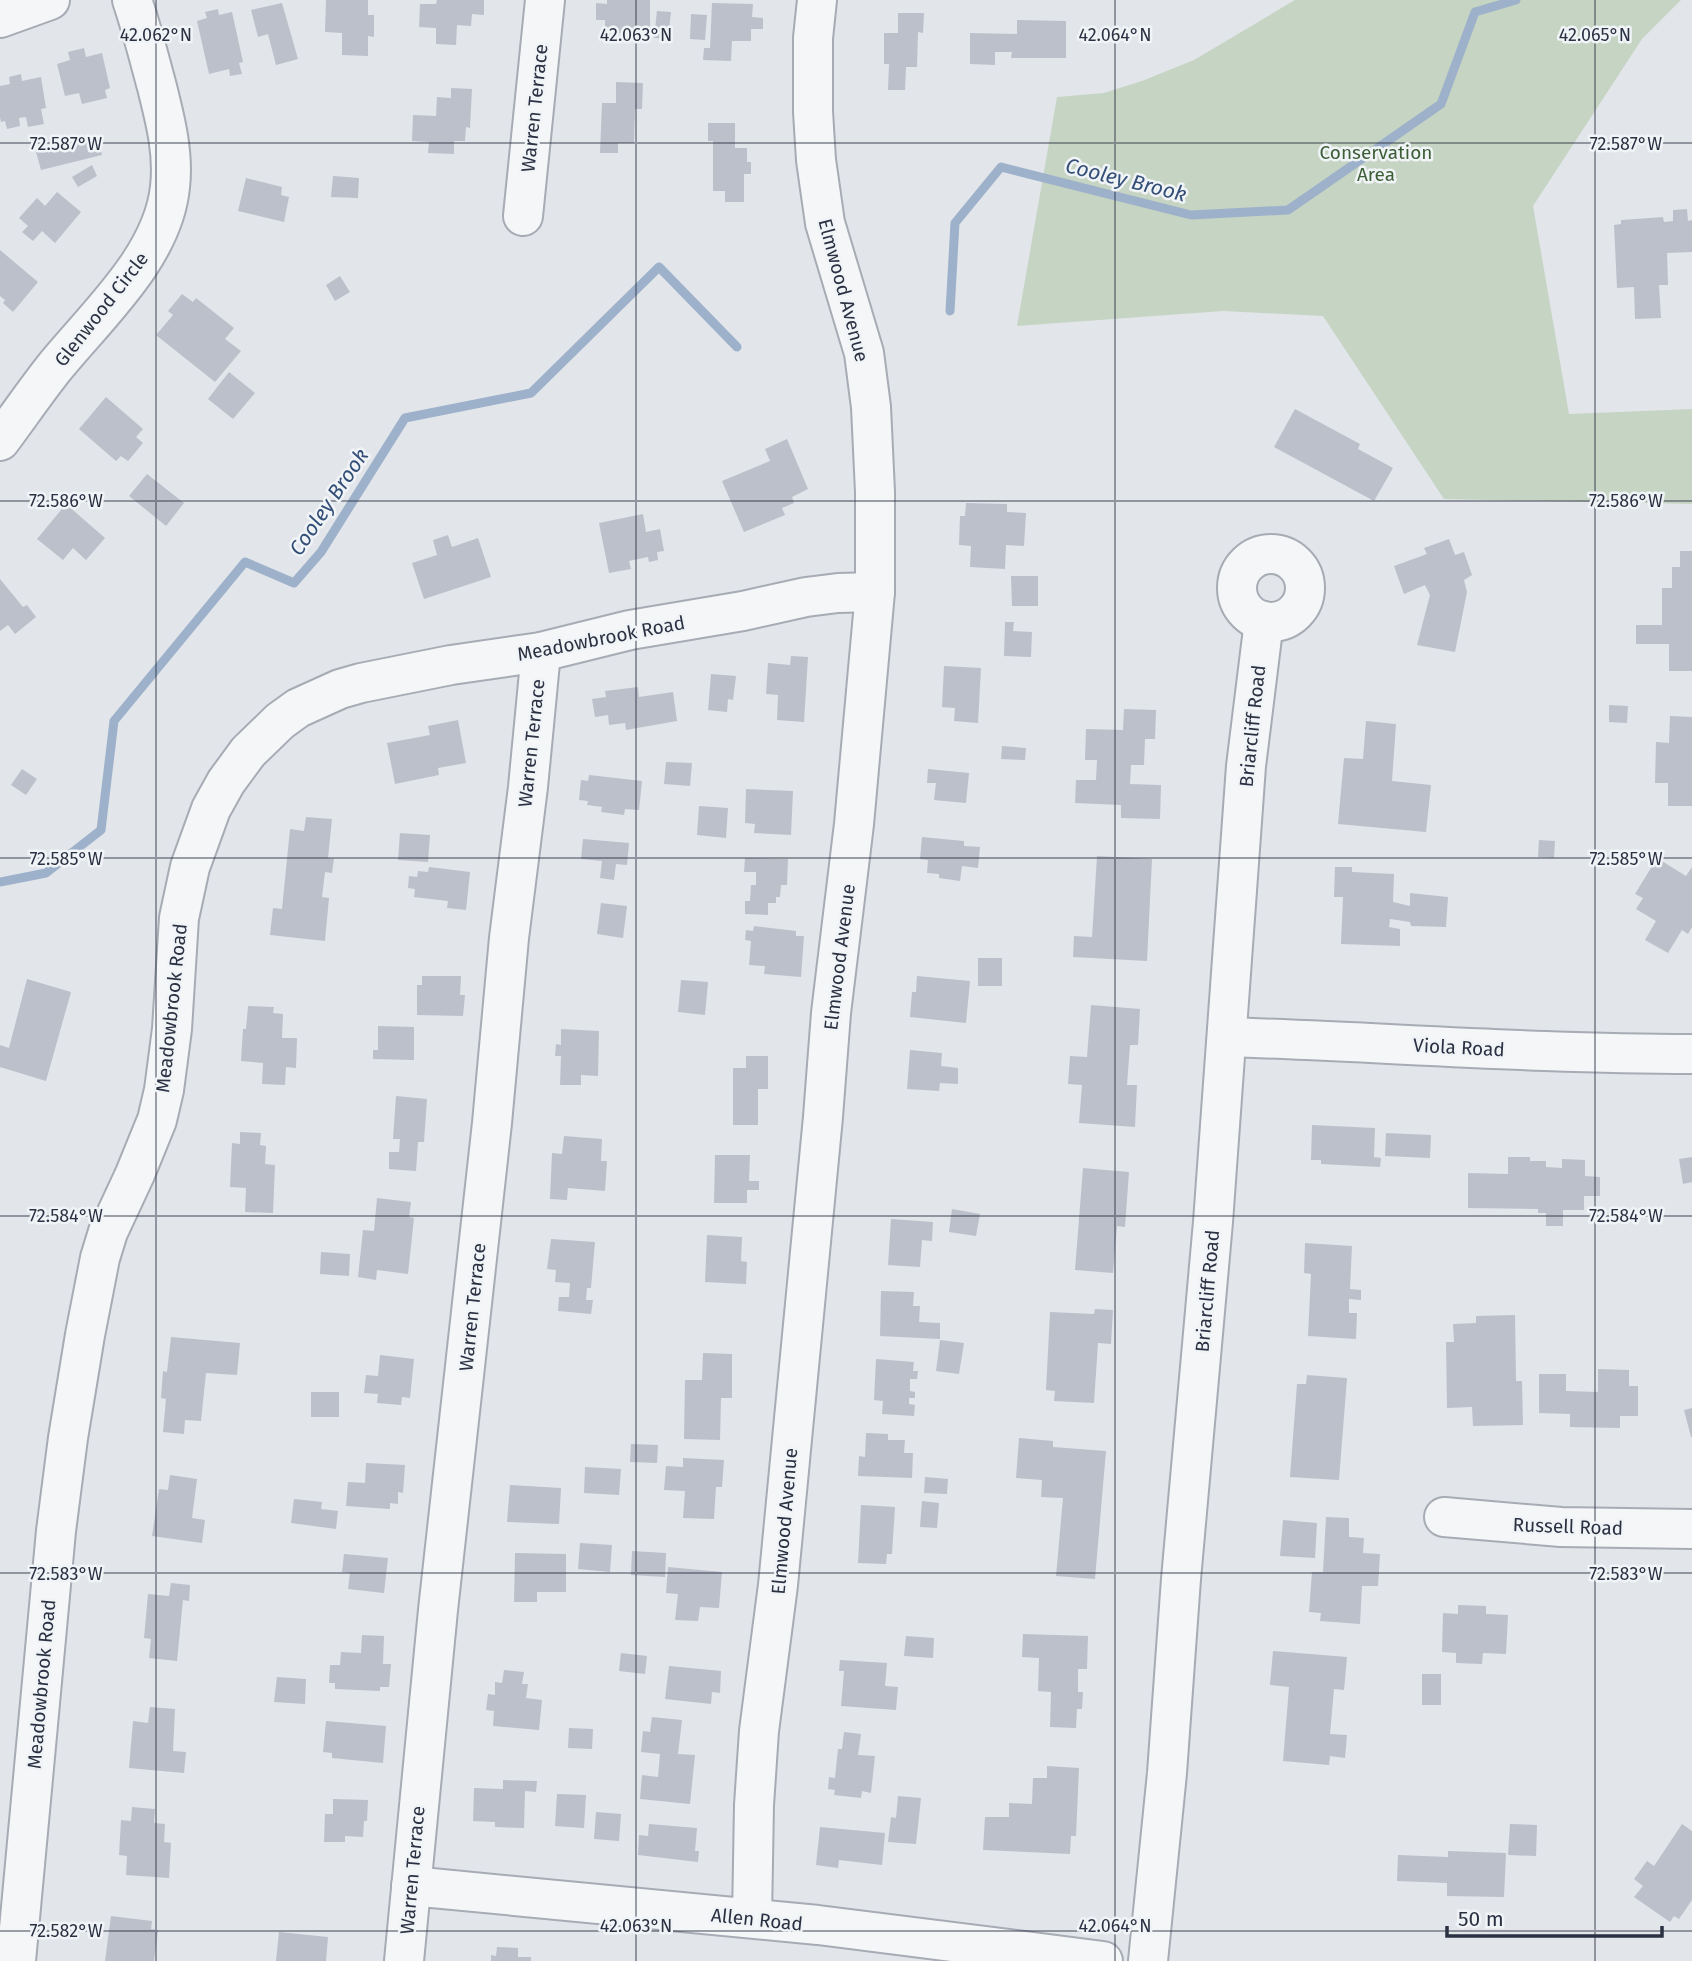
<svg xmlns="http://www.w3.org/2000/svg" width="1692" height="1961" font-family="'Fira Sans',sans-serif">
<rect width="100%" height="100%" fill="#e2e5ea"/>
<!-- green -->
<polygon fill="#c6d4c3" points="1295,0 1681,0 1642,39 1533,206 1569,414 1692,409 1692,504 1444,499 1323,316 1223,311 1017,326 1057,97 1104,93 1142,81 1194,60"/>
<g fill="none" stroke-linecap="round" stroke-linejoin="round">
<!-- stream -->
<g stroke="#9db1ca" stroke-width="9">
<polyline points="950,311 955,223 1001,167 1191,215 1288,210 1441,104 1475,12 1516,0"/>
<polyline points="0,882 46,873 101,830 114,721 245,562 294,583 321,552 405,418 531,393 659,267 737,347"/>
</g>
</g>
<!-- building -->
<g fill="#bcc0ca">
<polygon points="326,0 368,0 368,15 374,15 374,37 368,36 368,56 342,55 342,33 325,32"/>
<polygon points="437,0 484,0 484,15 472,14 471,26 457,25 456,45 436,44 436,28 419,27 420,4 436,4"/>
<polygon points="607,0 650,0 650,34 605,33 605,20 596,20 596,3 607,4"/>
<polygon points="282,3 298,59 276,65 268,34 258,37 251,10"/>
<polygon points="712,3 753,4 752,17 763,18 763,29 751,29 751,41 732,41 731,61 703,60 704,48 710,48"/>
<polygon points="218,9 219,15 232,12 243,62 239,63 242,74 230,76 229,69 209,74 197,21 207,18 205,12"/>
<polygon points="657,11 671,12 668,39 654,38"/>
<polygon points="898,13 924,13 923,33 918,32 917,67 906,67 905,90 888,90 889,64 884,64 884,33 898,33"/>
<polygon points="691,14 707,15 705,40 690,39"/>
<polygon points="1017,20 1066,21 1066,58 1011,58 1012,52 995,52 995,65 970,64 970,33 1017,34"/>
<polygon points="84,48 86,57 102,53 110,88 105,90 107,98 82,104 79,93 65,96 57,64 70,60 68,52"/>
<polygon points="21,74 22,81 41,77 46,108 41,109 44,124 28,127 26,117 19,118 20,126 7,129 5,121 1,122 0,117 0,86 10,84 9,77"/>
<polygon points="616,82 643,83 642,109 635,109 634,143 618,143 618,153 600,153 602,103 616,103"/>
<polygon points="451,88 472,89 470,128 466,127 465,141 454,141 454,154 428,153 429,142 412,141 413,115 436,116 437,97 451,98"/>
<polygon points="708,123 735,123 735,148 747,148 747,162 751,162 751,174 744,174 744,202 725,202 725,191 713,191 713,141 708,141"/>
<polygon points="98,137 102,155 41,170 36,152"/>
<polygon points="92,165 97,176 78,187 72,177"/>
<polygon points="333,176 359,178 358,198 331,197"/>
<polygon points="246,178 282,187 281,195 289,197 284,222 238,211"/>
<polygon points="57,192 81,212 55,243 42,231 33,241 22,232 28,226 19,218 37,198 45,206"/>
<polygon points="1687,209 1688,221 1692,220 1692,252 1667,253 1668,285 1659,285 1661,318 1635,319 1634,287 1617,288 1614,225 1621,224 1621,220 1663,217 1664,222 1673,221 1673,210"/>
<polygon points="0,250 38,282 13,312 3,303 5,300 0,296"/>
<polygon points="340,276 350,292 335,301 326,285"/>
<polygon points="182,294 193,302 196,298 234,328 225,339 241,351 215,382 156,335 173,315 168,311"/>
<polygon points="229,372 255,393 233,419 208,399"/>
<polygon points="106,397 143,429 136,437 143,443 128,461 121,456 116,461 79,429"/>
<polygon points="1295,409 1360,444 1358,449 1393,468 1374,501 1274,447"/>
<polygon points="787,439 808,489 792,497 794,503 782,508 785,515 744,532 722,481 770,461 765,449"/>
<polygon points="147,474 184,503 166,526 129,496"/>
<polygon points="966,503 1007,504 1007,512 1026,513 1024,546 1006,545 1005,569 970,567 971,546 959,545 960,516 965,516"/>
<polygon points="66,504 105,538 86,560 73,548 63,560 37,539"/>
<polygon points="643,514 646,532 660,529 664,551 657,552 658,560 649,562 648,557 629,561 631,569 609,573 599,523"/>
<polygon points="448,535 452,547 478,538 491,577 424,599 412,563 437,555 433,540"/>
<polygon points="1449,539 1455,555 1464,552 1472,575 1464,580 1467,592 1455,652 1417,645 1430,595 1425,585 1404,594 1394,566 1427,554 1424,548"/>
<polygon points="1680,551 1692,551 1692,671 1669,671 1669,644 1636,644 1636,625 1662,625 1662,588 1672,588 1672,567 1680,567"/>
<polygon points="1011,576 1038,576 1038,606 1012,606"/>
<polygon points="0,579 23,607 27,605 36,617 15,634 8,625 0,631"/>
<polygon points="1005,622 1014,622 1013,631 1032,632 1031,657 1004,656"/>
<polygon points="791,656 808,657 804,722 777,720 778,695 766,694 768,663 790,665"/>
<polygon points="944,666 981,668 978,723 954,721 955,708 942,707"/>
<polygon points="711,674 736,676 733,700 728,699 727,712 708,710"/>
<polygon points="638,687 639,697 673,692 677,721 626,730 625,723 609,725 608,715 595,717 592,699 606,697 605,691"/>
<polygon points="1609,705 1628,706 1627,723 1609,722"/>
<polygon points="1124,709 1156,710 1155,739 1145,739 1144,765 1131,765 1130,784 1161,785 1160,819 1121,818 1121,805 1075,803 1076,780 1096,780 1097,760 1085,760 1086,729 1123,730"/>
<polygon points="1670,716 1692,717 1692,806 1668,806 1668,783 1655,783 1656,742 1669,743"/>
<polygon points="458,720 466,763 438,768 439,775 395,784 387,743 430,735 428,726"/>
<polygon points="1366,721 1396,724 1392,781 1431,785 1426,832 1338,824 1344,758 1363,759"/>
<polygon points="1002,746 1026,748 1025,760 1001,759"/>
<polygon points="666,762 692,763 690,786 664,784"/>
<polygon points="22,769 37,779 26,795 11,785"/>
<polygon points="928,769 969,773 966,803 934,800 936,783 927,783"/>
<polygon points="589,775 642,781 639,810 625,809 624,815 601,812 602,807 587,805 588,801 579,800 581,780 588,781"/>
<polygon points="746,789 793,791 791,835 754,833 755,824 745,823"/>
<polygon points="699,806 728,808 726,838 697,835"/>
<polygon points="306,817 332,819 328,858 334,859 332,873 325,872 322,897 329,898 325,941 270,935 273,908 282,909 290,829 304,831"/>
<polygon points="400,833 430,835 428,862 398,860"/>
<polygon points="922,837 964,841 964,846 980,847 978,868 962,866 960,881 939,878 939,874 927,873 928,860 920,859"/>
<polygon points="583,839 629,843 627,865 616,864 614,880 600,878 602,861 581,859"/>
<polygon points="1539,840 1555,841 1554,858 1538,857"/>
<polygon points="1097,856 1152,859 1147,961 1073,957 1074,936 1092,937"/>
<polygon points="745,858 788,859 787,885 781,885 780,897 776,897 776,903 768,903 768,915 745,914 745,901 750,901 751,885 756,885 756,872 744,872"/>
<polygon points="1657,858 1686,876 1692,867 1692,927 1688,934 1682,930 1668,953 1645,940 1656,921 1636,909 1643,898 1635,894"/>
<polygon points="429,867 470,872 466,910 447,908 448,901 414,897 415,889 408,888 409,876 417,877 418,871 428,872"/>
<polygon points="1335,867 1352,867 1352,872 1394,874 1393,902 1410,906 1410,893 1448,897 1446,927 1411,926 1410,922 1390,919 1389,927 1400,929 1400,946 1341,944 1343,897 1334,897"/>
<polygon points="601,903 627,906 623,938 597,934"/>
<polygon points="754,926 796,931 796,936 804,936 801,977 764,974 765,966 749,965 751,941 745,940 746,930 753,931"/>
<rect x="978" y="958" width="24" height="28"/>
<polygon points="422,976 461,976 460,995 465,995 463,1016 417,1015 417,985 422,985"/>
<polygon points="917,976 970,981 966,1023 910,1017 912,992 916,992"/>
<polygon points="27,979 71,992 46,1081 0,1067 0,1045 9,1048"/>
<polygon points="681,980 708,982 705,1015 678,1012"/>
<polygon points="1091,1005 1140,1009 1138,1045 1130,1045 1127,1085 1137,1085 1135,1127 1079,1123 1082,1085 1068,1084 1070,1056 1087,1057"/>
<polygon points="248,1006 274,1007 273,1013 283,1014 282,1038 297,1038 296,1068 286,1067 285,1085 262,1084 263,1063 241,1061 243,1029 246,1029"/>
<polygon points="378,1026 414,1027 414,1060 373,1059 373,1050 378,1050"/>
<polygon points="561,1029 599,1031 598,1076 581,1075 581,1085 560,1085 561,1056 555,1056 556,1044 561,1045"/>
<polygon points="910,1050 942,1053 941,1066 958,1068 958,1084 940,1083 939,1091 907,1089"/>
<polygon points="746,1056 768,1056 768,1089 758,1089 758,1125 733,1125 733,1068 746,1068"/>
<polygon points="396,1096 427,1099 424,1142 418,1142 416,1171 389,1169 389,1152 399,1152 400,1139 393,1139"/>
<polygon points="1312,1125 1375,1128 1374,1157 1381,1158 1380,1167 1321,1164 1321,1160 1311,1160"/>
<polygon points="240,1132 261,1133 260,1145 266,1146 265,1164 275,1165 273,1213 245,1212 246,1188 230,1187 232,1143 240,1144"/>
<polygon points="1386,1133 1431,1135 1430,1158 1385,1156"/>
<polygon points="564,1136 602,1139 601,1161 607,1161 605,1191 568,1188 567,1200 550,1199 552,1153 562,1154"/>
<polygon points="715,1155 750,1155 749,1181 759,1181 759,1190 747,1190 747,1203 714,1203"/>
<polygon points="1508,1157 1530,1157 1530,1161 1546,1161 1546,1167 1562,1168 1562,1159 1585,1160 1585,1176 1600,1177 1600,1196 1584,1196 1584,1210 1563,1210 1563,1226 1546,1226 1546,1213 1538,1213 1538,1209 1468,1208 1468,1173 1508,1174"/>
<polygon points="1692,1157 1692,1182 1683,1184 1679,1159"/>
<polygon points="1083,1168 1129,1172 1125,1227 1117,1226 1113,1273 1075,1270"/>
<polygon points="377,1198 411,1202 409,1217 414,1218 408,1274 377,1270 376,1280 358,1277 363,1230 374,1231"/>
<polygon points="952,1209 980,1214 976,1236 949,1232"/>
<polygon points="891,1219 933,1222 932,1241 922,1240 920,1267 888,1265"/>
<polygon points="707,1235 742,1237 741,1261 747,1262 746,1284 705,1282"/>
<polygon points="551,1239 595,1242 591,1288 587,1288 586,1300 593,1300 591,1314 558,1311 559,1297 569,1297 570,1283 555,1282 556,1270 547,1269"/>
<polygon points="1305,1243 1352,1246 1350,1289 1361,1290 1361,1300 1349,1299 1349,1313 1357,1313 1356,1339 1308,1336 1311,1274 1304,1273"/>
<polygon points="321,1252 350,1254 349,1276 320,1274"/>
<polygon points="881,1291 914,1292 913,1306 920,1306 919,1322 940,1323 940,1339 880,1336"/>
<polygon points="1095,1309 1113,1310 1111,1344 1098,1343 1094,1403 1054,1401 1055,1391 1046,1390 1050,1312 1094,1314"/>
<polygon points="1515,1315 1516,1381 1522,1381 1523,1425 1473,1426 1472,1407 1447,1408 1446,1342 1454,1342 1453,1324 1476,1323 1476,1316"/>
<polygon points="171,1337 240,1343 237,1375 206,1373 201,1421 185,1420 184,1434 163,1432 166,1399 161,1398 163,1371 167,1372"/>
<polygon points="940,1340 964,1343 959,1374 936,1371"/>
<polygon points="703,1353 732,1354 732,1398 721,1398 720,1440 684,1439 685,1380 702,1380"/>
<polygon points="380,1355 414,1359 410,1398 402,1397 401,1405 377,1403 378,1394 364,1393 366,1375 378,1376"/>
<polygon points="876,1359 914,1362 913,1371 918,1371 917,1379 910,1379 910,1391 915,1392 915,1398 909,1398 909,1404 915,1405 914,1416 882,1414 883,1401 874,1400"/>
<polygon points="1598,1369 1629,1370 1629,1386 1638,1386 1638,1416 1620,1416 1620,1428 1570,1427 1570,1414 1539,1413 1539,1374 1566,1374 1566,1391 1598,1392"/>
<polygon points="1307,1375 1347,1378 1339,1480 1290,1477 1297,1384 1306,1384"/>
<rect x="311" y="1392" width="28" height="25"/>
<polygon points="1692,1408 1692,1437 1691,1437 1684,1410"/>
<polygon points="866,1433 888,1434 888,1440 905,1440 904,1453 913,1453 912,1478 858,1476 859,1456 865,1457"/>
<polygon points="1019,1438 1053,1441 1053,1447 1106,1451 1095,1579 1056,1576 1063,1498 1041,1497 1042,1480 1016,1478"/>
<polygon points="631,1444 658,1445 657,1463 630,1462"/>
<polygon points="683,1458 724,1460 722,1487 716,1487 714,1519 683,1518 685,1491 664,1490 666,1466 683,1467"/>
<polygon points="366,1463 405,1465 403,1493 398,1492 398,1504 390,1503 390,1509 346,1506 348,1482 365,1483"/>
<polygon points="585,1467 621,1469 619,1495 584,1493"/>
<polygon points="170,1475 197,1479 192,1518 205,1520 202,1543 152,1536 159,1489 168,1490"/>
<polygon points="925,1477 948,1479 947,1494 924,1493"/>
<polygon points="510,1485 561,1488 559,1524 507,1522"/>
<polygon points="294,1499 322,1502 321,1509 338,1511 336,1529 291,1523"/>
<polygon points="922,1501 939,1503 937,1528 920,1527"/>
<polygon points="861,1505 895,1507 892,1554 887,1554 886,1564 858,1563"/>
<polygon points="1326,1517 1349,1518 1349,1537 1364,1538 1363,1553 1380,1554 1378,1586 1362,1586 1360,1624 1320,1621 1321,1613 1309,1612 1312,1572 1323,1572"/>
<polygon points="1283,1520 1317,1523 1315,1558 1280,1556"/>
<polygon points="580,1543 612,1545 610,1572 578,1569"/>
<polygon points="632,1551 666,1553 665,1577 631,1575"/>
<polygon points="515,1553 566,1554 566,1592 537,1592 537,1602 514,1602"/>
<polygon points="344,1554 388,1558 384,1593 348,1589 350,1573 342,1572"/>
<polygon points="668,1567 722,1572 719,1608 700,1607 698,1621 675,1620 678,1594 666,1593"/>
<polygon points="171,1583 190,1585 189,1601 183,1600 177,1661 149,1658 151,1639 144,1638 148,1594 169,1596"/>
<polygon points="1458,1605 1486,1606 1486,1614 1508,1615 1506,1654 1483,1653 1482,1664 1456,1663 1456,1653 1442,1652 1443,1613 1458,1614"/>
<polygon points="1023,1634 1088,1636 1087,1669 1078,1669 1078,1692 1083,1692 1082,1709 1077,1709 1076,1728 1050,1727 1051,1692 1038,1691 1039,1658 1022,1657"/>
<polygon points="362,1635 384,1636 383,1664 391,1664 389,1687 380,1687 380,1691 335,1689 335,1683 329,1683 330,1665 340,1665 341,1652 361,1653"/>
<polygon points="906,1636 934,1638 933,1658 904,1656"/>
<polygon points="1273,1651 1347,1657 1344,1690 1334,1689 1330,1734 1347,1735 1345,1758 1330,1756 1329,1765 1283,1761 1289,1687 1270,1685"/>
<polygon points="621,1653 647,1656 645,1674 619,1671"/>
<polygon points="840,1660 887,1663 885,1686 898,1687 896,1710 841,1706 844,1671 839,1671"/>
<polygon points="669,1666 721,1671 720,1693 712,1692 711,1704 665,1699"/>
<polygon points="504,1670 524,1672 522,1684 528,1684 526,1698 542,1700 539,1730 493,1726 494,1711 486,1710 488,1694 495,1695 495,1682 502,1683"/>
<rect x="1422" y="1674" width="19" height="31"/>
<polygon points="277,1677 306,1679 305,1704 274,1702"/>
<polygon points="150,1707 175,1709 173,1751 186,1752 184,1773 129,1768 133,1721 148,1723"/>
<polygon points="652,1717 682,1720 678,1754 695,1755 690,1804 640,1799 642,1775 658,1777 660,1754 641,1752 643,1731 650,1732"/>
<polygon points="326,1721 386,1726 383,1763 332,1758 332,1753 323,1752"/>
<polygon points="569,1728 593,1729 592,1749 568,1748"/>
<polygon points="844,1732 861,1734 858,1755 875,1756 871,1793 862,1791 861,1798 834,1795 835,1790 828,1789 829,1777 835,1778 838,1749 842,1749"/>
<polygon points="1047,1766 1079,1768 1076,1836 1071,1836 1070,1854 983,1850 985,1817 1009,1817 1009,1803 1032,1804 1033,1778 1047,1778"/>
<polygon points="503,1780 537,1781 536,1792 525,1791 524,1828 495,1827 495,1822 473,1821 474,1788 503,1789"/>
<polygon points="557,1794 586,1795 584,1828 555,1826"/>
<polygon points="898,1796 921,1798 916,1844 888,1842 891,1817 896,1818"/>
<polygon points="333,1799 368,1800 367,1821 364,1821 363,1837 345,1836 345,1842 324,1842 325,1814 333,1814"/>
<polygon points="132,1807 155,1809 154,1823 165,1824 164,1842 171,1843 169,1878 126,1875 127,1856 119,1855 121,1820 131,1821"/>
<polygon points="596,1812 621,1814 619,1841 594,1839"/>
<polygon points="649,1824 697,1828 695,1851 699,1851 698,1862 638,1855 639,1835 648,1836"/>
<polygon points="1510,1824 1537,1825 1536,1856 1508,1855"/>
<polygon points="1682,1824 1692,1831 1692,1900 1679,1919 1674,1916 1670,1922 1634,1897 1643,1886 1634,1879 1647,1861 1654,1866"/>
<polygon points="820,1827 885,1833 882,1865 839,1860 838,1868 816,1865"/>
<polygon points="1448,1851 1506,1853 1504,1897 1447,1896 1447,1883 1397,1881 1398,1855 1448,1857"/>
<polygon points="111,1916 152,1921 151,1929 158,1930 154,1961 105,1961"/>
<polygon points="279,1932 328,1937 326,1961 276,1961"/>
<polygon points="497,1947 518,1948 518,1957 531,1957 531,1961 491,1961 491,1955 496,1956"/>
</g>
<g fill="none" stroke-linecap="round" stroke-linejoin="round">
<defs>
<g id="minor">
<polyline points="0,18 50,0"/>
<polyline points="523,216 545,0"/>
<path d="M0,441c18,-24 35,-49 54,-73 42,-52 109,-111 116,-181 4,-34 -5,-68 -13,-100 -8,-29 -15,-58 -25,-87"/>
<circle cx="1271" cy="588" r="34"/>
<path d="M1227,1037c155,5 310,17 465,17"/>
<polyline points="1444,1517 1561,1527 1692,1529"/>
<polyline points="411,1886 818,1925 1103,1961"/>
<polyline points="752,1918 754,1805 759,1731 778,1585 823,1117 831,1013 854,824 875,592 875,492 871,407 864,353 825,223 816,160 813,112 813,38 817,0"/>
<polyline points="16,1961 56,1531 68,1438 85,1335 100,1258 108,1232 135,1174 157,1120 164,1090 172,1029 179,918 190,867 211,809 226,782 248,752 280,721 298,708 340,689 361,683 451,665 541,652 630,630 743,611 806,597 838,593 875,592"/>
<polyline points="404,1961 438,1610 492,1123 509,938 528,787 541,652"/>
<polyline points="1148,1961 1167,1773 1181,1579 1213,1222 1246,766 1264,621"/>
</g>
</defs>
<!-- minor casing -->
<use href="#minor" stroke="#a7abb4" stroke-width="42"/>
<!-- minor -->
<use href="#minor" stroke="#f4f6f8" stroke-width="38"/>
</g>
<!-- ticks -->
<path fill="none" stroke="#2a3142" stroke-width="2" stroke-opacity="0.45" d="M156,0v1961M636,0v1961M1115,0v1961M1595,0v1961M0,143h1692M0,501h1692M0,858h1692M0,1216h1692M0,1573h1692M0,1931h1692"/>
<g text-anchor="middle" stroke-width="5" stroke-linejoin="round" paint-order="stroke">
<!-- street labels -->
<g font-size="19" fill="#2a3142" stroke="#f1f4f7">
<text transform="translate(534 108) rotate(-84)" y="7">Warren Terrace</text>
<text transform="translate(844 290) rotate(75)" y="7">Elmwood Avenue</text>
<text transform="translate(101 309) rotate(-52)" y="7">Glenwood Circle</text>
<text transform="translate(601 638) rotate(-11)" y="7">Meadowbrook Road</text>
<text transform="translate(1252 726) rotate(-84)" y="7">Briarcliff Road</text>
<text transform="translate(531 743) rotate(-84)" y="7">Warren Terrace</text>
<text transform="translate(839 957) rotate(-83)" y="7">Elmwood Avenue</text>
<text transform="translate(171 1008) rotate(-84)" y="7">Meadowbrook Road</text>
<text transform="translate(1459 1047) rotate(3)" y="7">Viola Road</text>
<text transform="translate(1207 1291) rotate(-85)" y="7">Briarcliff Road</text>
<text transform="translate(472 1307) rotate(-84)" y="7">Warren Terrace</text>
<text transform="translate(784 1521) rotate(-85)" y="7">Elmwood Avenue</text>
<text transform="translate(1568 1526) rotate(2)" y="7">Russell Road</text>
<text transform="translate(41 1684) rotate(-85)" y="7">Meadowbrook Road</text>
<text transform="translate(412 1870) rotate(-85)" y="7">Warren Terrace</text>
<text transform="translate(757 1919) rotate(6)" y="7">Allen Road</text>
</g>
<!-- park labels -->
<g font-size="19" fill="#3c5e37" stroke="#f1f4f7">
<text x="1376" y="159">Conservation<tspan x="1376" dy="22">Area</tspan></text>
</g>
<!-- water labels -->
<g font-size="21" font-style="italic" fill="#334e77" stroke="#f1f4f7">
<text transform="translate(1126 180) rotate(14)" y="7">Cooley Brook</text>
<text transform="translate(329 502) rotate(-56)" y="7">Cooley Brook</text>
</g>
</g>
<g font-size="18" text-anchor="middle" fill="#2a3142" stroke="#f1f4f7" stroke-width="5" stroke-linejoin="round" paint-order="stroke">
<text x="156" y="41">42.062°N</text>
<text x="636" y="41">42.063°N</text>
<text x="1115" y="41">42.064°N</text>
<text x="1595" y="41">42.065°N</text>
<text x="1626" y="150">72.587°W</text>
<text x="66" y="150">72.587°W</text>
<text x="66" y="507">72.586°W</text>
<text x="1626" y="507">72.586°W</text>
<text x="66" y="865">72.585°W</text>
<text x="1626" y="865">72.585°W</text>
<text x="1626" y="1222">72.584°W</text>
<text x="66" y="1222">72.584°W</text>
<text x="66" y="1580">72.583°W</text>
<text x="1626" y="1580">72.583°W</text>
<text x="636" y="1932">42.063°N</text>
<text x="1115" y="1932">42.064°N</text>
<text x="66" y="1937">72.582°W</text>
</g>
<!-- scale -->
<path d="M1447 1926v10h215v-10" fill="none" stroke="#2a3142" stroke-width="3.5"/>
<text x="1458" y="1926" font-size="21" fill="#2a3142" stroke="#f1f4f7" stroke-width="5" paint-order="stroke">50 m</text>
</svg>
